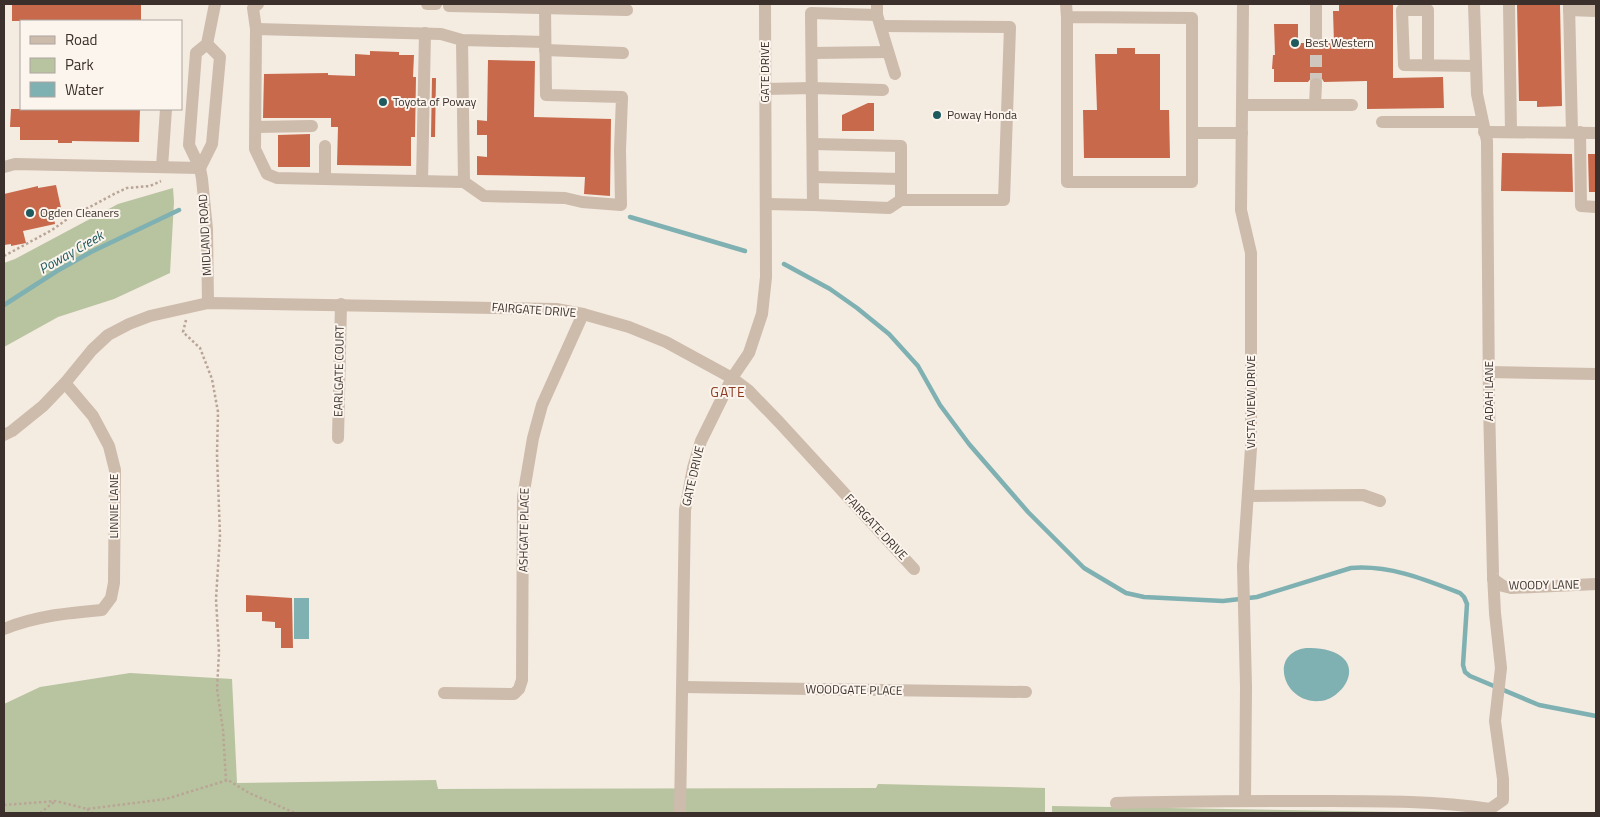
<svg xmlns="http://www.w3.org/2000/svg" width="1600" height="817" font-family="'Titillium Web',sans-serif">
<rect width="100%" height="100%" fill="#f4ebe1"/>
<!-- green -->
<g fill="#b8c4a0">
<polygon points="173,188 174,202 170,273 114,299 58,317 4,347 4,263 15,259 118,204"/>
<polygon points="130,673 232,679 237,783 436,780 438,789 876,788 878,784 1045,788 1045,813 4,813 4,704 40,687"/>
<polygon points="1052,806 1455,813 1052,813"/>
</g>
<!-- water -->
<g fill="#7fb0b2">
<rect x="294" y="598" width="15" height="41"/>
<path d="M1306,648c13,0 26,1 36,9 19,16 -4,43 -22,44 -37,3 -52,-48 -14,-53z"/>
</g>
<g fill="none" stroke-linecap="round" stroke-linejoin="round">
<!-- stream -->
<g stroke="#7fb0b2" stroke-width="4.5">
<polyline points="630,217 745,251"/>
<path d="M784,264l46,25 27,19 32,26 29,32 22,39 29,39 59,68 56,56 42,25 18,4 79,4 34,-4 94,-29c39,-3 73,11 109,25l4,4 3,7 -4,61 2,7 5,4 69,29 57,11"/>
<polyline points="4,305 57,271 91,252 179,210"/>
</g>
</g>
<!-- building -->
<g fill="#c8694b">
<rect x="12" y="4" width="129" height="17"/>
<polygon points="1339,4 1393,4 1393,78 1443,77 1444,108 1367,109 1367,81 1324,82 1321,77 1316,76 1312,77 1308,82 1274,82 1274,69 1272,69 1273,55 1275,55 1274,24 1298,24 1298,43 1311,43 1316,45 1321,43 1334,43 1333,11 1339,11"/>
<polygon points="1517,4 1560,4 1562,106 1537,107 1537,101 1519,101"/>
<polygon points="1117,48 1135,48 1135,54 1160,54 1160,110 1169,110 1170,158 1084,158 1083,110 1097,110 1095,54 1117,54"/>
<polygon points="370,51 399,52 399,55 414,55 413,77 416,77 415,137 411,137 411,166 337,165 338,127 331,127 331,118 263,118 264,74 328,73 328,75 355,76 355,54 370,55"/>
<polygon points="488,60 535,61 534,117 611,119 610,196 584,194 585,177 477,175 477,156 487,157 487,135 477,135 477,120 487,121"/>
<polygon points="432,78 436,78 435,137 431,137"/>
<polygon points="868,103 874,103 874,131 842,131 842,115"/>
<polygon points="11,109 140,109 139,142 72,141 72,143 58,143 58,140 20,140 20,127 10,127"/>
<polygon points="310,134 310,167 278,167 278,135"/>
<polygon points="1502,153 1572,154 1573,192 1501,191"/>
<polygon points="1588,154 1596,154 1596,192 1589,192"/>
<polygon points="56,185 63,217 54,219 55,224 23,231 26,243 11,246 11,244 4,245 4,194 38,186 38,188"/>
<polygon points="246,595 292,598 293,648 281,648 281,628 275,628 275,622 262,621 262,612 246,612"/>
</g>
<g fill="none" stroke-linecap="round" stroke-linejoin="round">
<!-- minor-tunnel -->
<polyline stroke="#cfc6bd" stroke-width="12" stroke-dasharray="12 6" stroke-linecap="butt" points="1316,37 1316,84"/>
<!-- path -->
<g stroke="#b9a596" stroke-width="2.5" stroke-dasharray="2.5 2.5" stroke-linecap="butt">
<polyline points="4,256 52,230 80,210 88,208 116,193 127,188 150,186 161,181"/>
<polyline points="186,320 183,332 200,348 212,379 218,412 217,455 220,535 216,599 219,652 217,689 223,730 226,781"/>
<polyline points="4,805 56,801 87,809 166,799 228,780 249,793 295,813"/>
<polyline points="87,809 92,813"/>
<polyline points="40,813 54,802"/>
</g>
<!-- minor -->
<g stroke="#cdbbac" stroke-width="12">
<polyline points="427,4 436,4"/>
<polyline points="877,4 877,15 895,74"/>
<polyline points="1066,4 1067,17 1067,182 1192,182 1192,18 1067,17"/>
<polyline points="1243,4 1241,210 1251,253 1251,448 1243,566 1246,687 1245,800"/>
<polyline points="1316,4 1316,37"/>
<polyline points="1509,4 1511,132"/>
<polyline points="1569,4 1572,132"/>
<polyline points="449,6 627,10"/>
<polyline points="1569,10 1596,11"/>
<polyline points="256,29 253,8 258,4"/>
<polyline points="462,40 441,34 256,29 255,149 267,174 277,178 464,182 462,40 545,42"/>
<polyline points="545,50 623,53"/>
<polyline points="812,53 888,52"/>
<polyline points="1428,65 1428,10 1402,10 1404,65 1476,66"/>
<polyline points="765,89 812,88 883,90"/>
<polyline points="1242,105 1352,105"/>
<polyline points="1315,105 1316,84"/>
<polyline points="1382,122 1482,122"/>
<polyline points="256,127 312,126"/>
<polyline points="1484,132 1596,133"/>
<polyline points="1580,132 1581,206 1596,207"/>
<polyline points="1192,133 1242,133"/>
<polyline points="813,144 901,146 901,200"/>
<polyline points="4,167 15,164 200,168"/>
<polyline points="162,167 166,109"/>
<polyline points="200,168 212,144 220,57 207,44"/>
<polyline points="813,177 901,179"/>
<polyline points="325,179 325,146"/>
<polyline points="422,181 425,33"/>
<polyline points="464,182 484,196 565,198 582,202 621,205 620,150 622,97 546,95 545,8"/>
<polyline points="766,204 813,205 811,13 877,15"/>
<polyline points="813,205 889,208 901,200 1004,200 1010,27 881,26"/>
<polyline points="208,303 207,229 202,179 200,168 189,145 196,53 207,44 215,4"/>
<polyline points="1489,372 1596,374"/>
<polyline points="4,435 12,431 43,406 65,383 92,350 108,335 129,324 150,316 208,303 556,309 583,314 629,327 666,342 732,378 748,390 779,422 914,569"/>
<polyline points="338,438 341,304"/>
<polyline points="1248,496 1363,495 1380,501"/>
<polyline points="1493,579 1503,586 1511,588 1596,584"/>
<path d="M4,629c31,-13 64,-16 98,-19l9,-12 3,-15 1,-113 -6,-24 -16,-30 -28,-33"/>
<polyline points="683,687 1026,692"/>
<polyline points="444,693 514,694 519,689 522,680 523,497 533,438 542,405 583,314"/>
<path d="M1116,803c72,-2 143,-2 214,-2 54,0 107,0 160,8l13,-9v-21l-8,-58 6,-53 -6,-55 -2,-39 -4,-170 -2,-263 -10,-47 -3,-90"/>
<polyline points="680,813 685,510 693,468 701,441 732,378 749,353 762,314 766,277 765,4"/>
</g>
</g>
<!-- markers -->
<g fill="#1f5a5e" stroke="#fbf5ee" stroke-width="2">
<circle cx="1295" cy="43" r="5"/>
<circle cx="383" cy="102" r="5"/>
<circle cx="937" cy="115" r="5"/>
<circle cx="30" cy="213" r="5"/>
</g>
<g text-anchor="middle" stroke-width="4" stroke-linejoin="round" paint-order="stroke">
<!-- poi labels -->
<g font-size="12" fill="#3b302b" stroke="#fbf5ee" text-anchor="start">
<text x="1305" y="47">Best Western</text>
<text x="393" y="106">Toyota of Poway</text>
<text x="947" y="119">Poway Honda</text>
<text x="40" y="217">Ogden Cleaners</text>
</g>
<!-- street labels -->
<g font-size="12" fill="#3b302b" stroke="#fbf5ee">
<text transform="translate(765 72) rotate(-90)" y="4">GATE DRIVE</text>
<text transform="translate(205 235) rotate(-93)" y="4">MIDLAND ROAD</text>
<text transform="translate(534 310) rotate(4)" y="4">FAIRGATE DRIVE</text>
<text transform="translate(339 371) rotate(-89)" y="4">EARLGATE COURT</text>
<text transform="translate(1489 391) rotate(-90)" y="4">ADAH LANE</text>
<text transform="translate(1251 402) rotate(-90)" y="4">VISTA VIEW DRIVE</text>
<text transform="translate(693 476) rotate(-77)" y="4">GATE DRIVE</text>
<text transform="translate(114 506) rotate(-90)" y="4">LINNIE LANE</text>
<text transform="translate(876 527) rotate(47)" y="4">FAIRGATE DRIVE</text>
<text transform="translate(524 530) rotate(-89)" y="4">ASHGATE PLACE</text>
<text transform="translate(1544 585) rotate(-1)" y="4">WOODY LANE</text>
<text transform="translate(854 690) rotate(1)" y="4">WOODGATE PLACE</text>
</g>
<!-- water labels -->
<g font-size="14" font-style="italic" fill="#1f5a5e" stroke="#fbf5ee">
<text transform="translate(71 252) rotate(-30)" y="5">Poway Creek</text>
</g>
<!-- neighbourhood labels -->
<g font-size="14" letter-spacing="1" fill="#8c3b22" stroke="#fbf5ee">
<text x="728" y="397">GATE</text>
</g>
</g>
<!-- border -->
<rect width="1600" height="817" fill="none" stroke="#3b302b" stroke-width="10"/>
<!-- legend -->
<rect x="20" y="20" width="162" height="90" fill="#fbf5ee" stroke="#aea6a0"/>
<rect x="30" y="36" width="25" height="8" fill="#cdbbac" stroke="#aea6a0"/>
<text x="65" y="45" font-size="15" fill="#3b302b">Road</text>
<rect x="30" y="58" width="25" height="15" fill="#b8c4a0" stroke="#aea6a0"/>
<text x="65" y="70" font-size="15" fill="#3b302b">Park</text>
<rect x="30" y="82" width="25" height="15" fill="#7fb0b2" stroke="#aea6a0"/>
<text x="65" y="95" font-size="15" fill="#3b302b">Water</text>
</svg>
